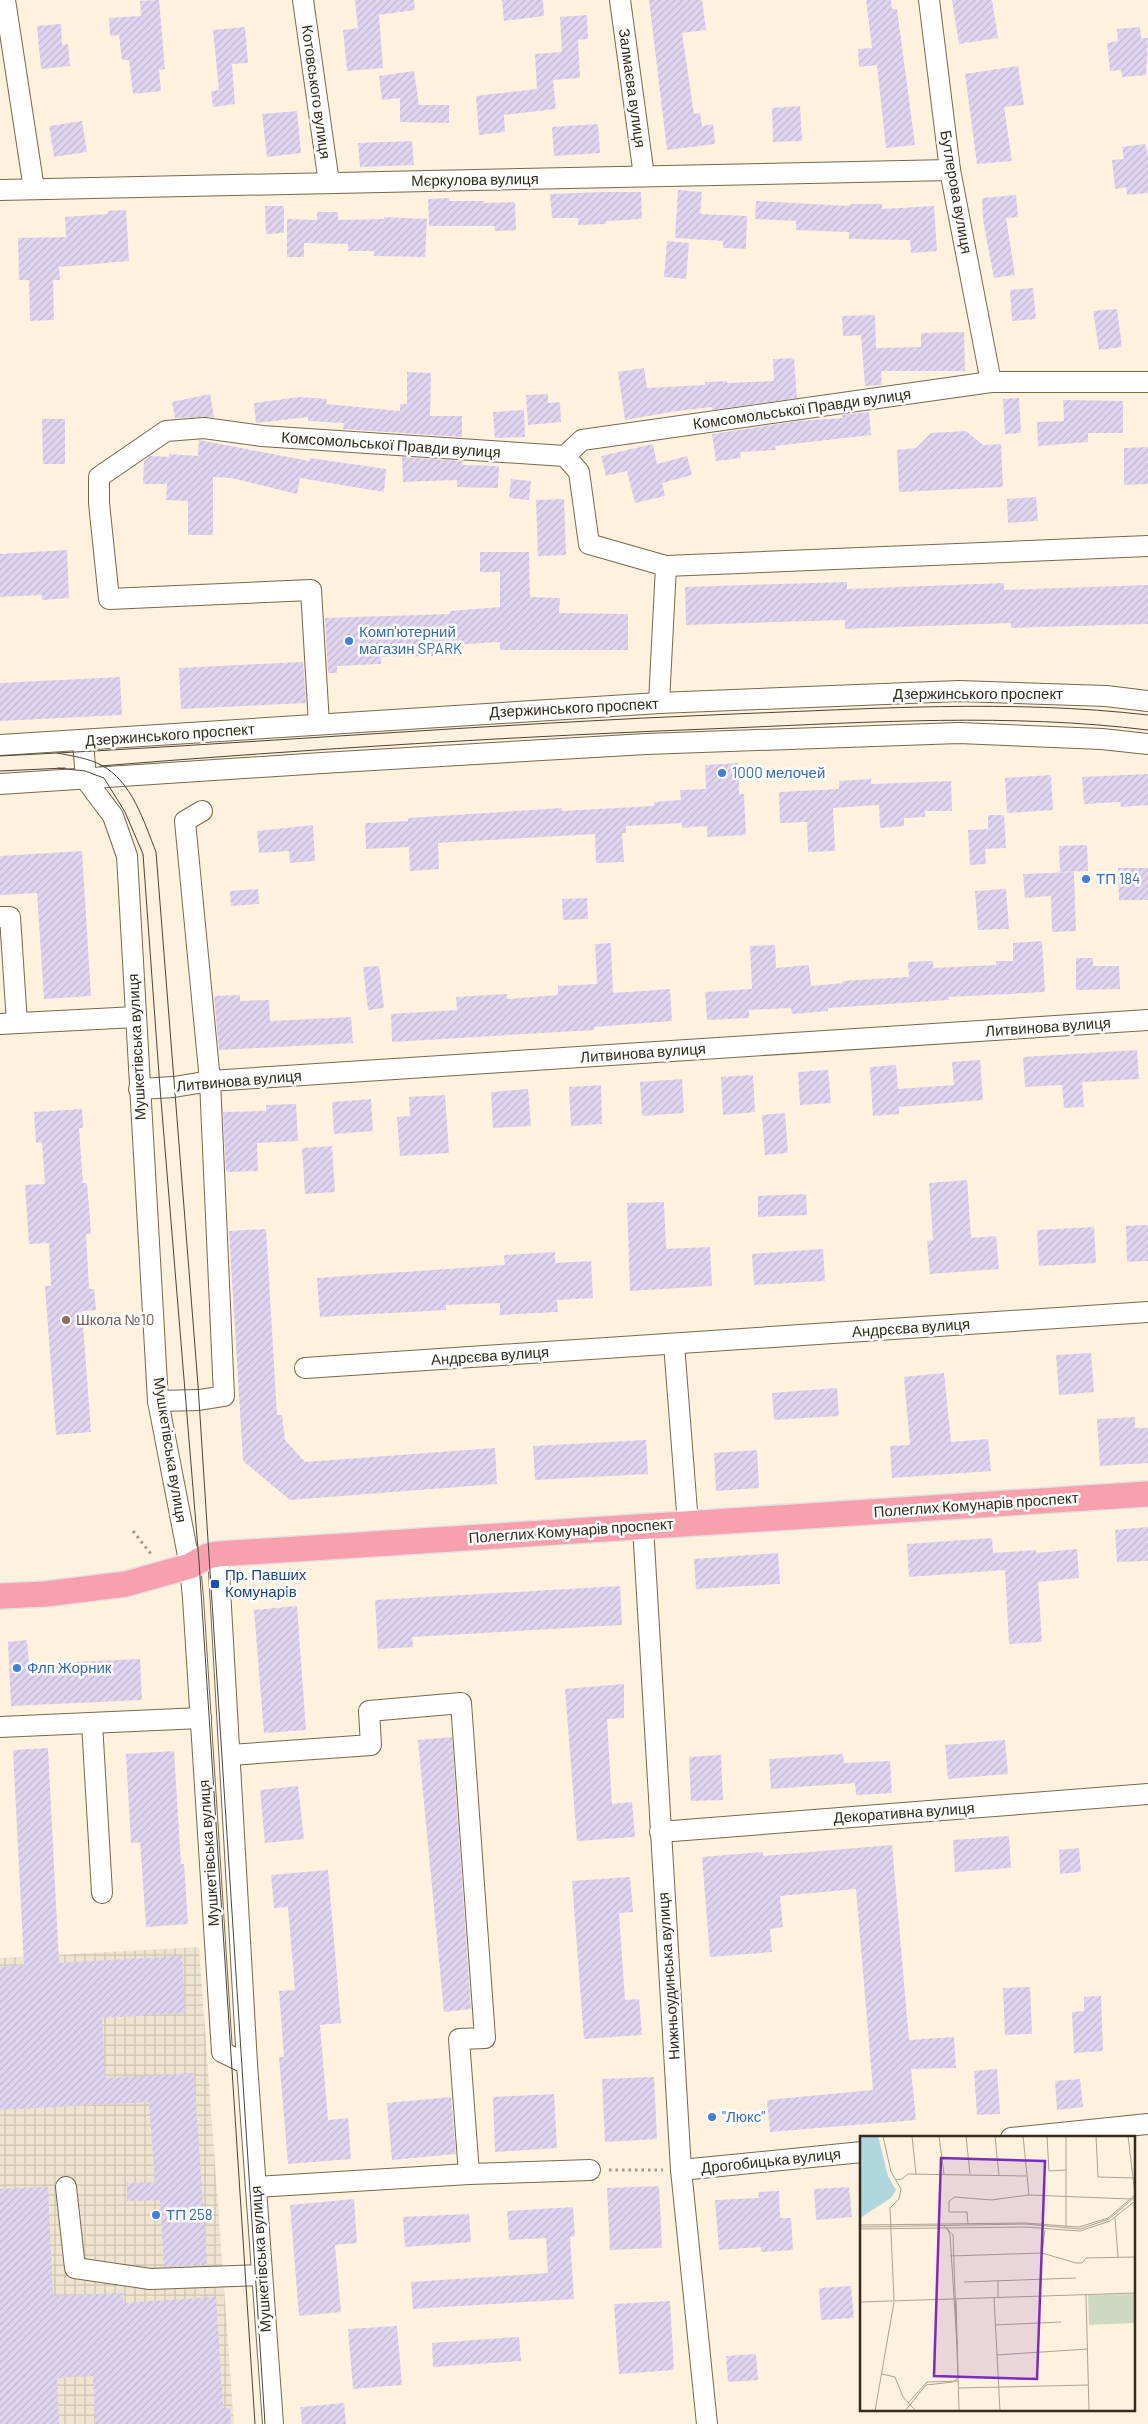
<svg xmlns="http://www.w3.org/2000/svg" width="1148" height="2424" font-family="Barlow,sans-serif">
<defs>
<pattern id="industrial-grid" width="8" height="8" patternUnits="userSpaceOnUse" patternTransform="scale(1.25)"><rect width="8" height="8" fill="#eee4cf"/><path d="M0 4h8M4 0v8" fill="none" stroke="#cdc4b1"/></pattern>
<pattern id="building-hatch" width="6" height="6" patternUnits="userSpaceOnUse" patternTransform="scale(1.25)"><rect width="6" height="6" fill="#e0d4f1"/><path d="M-1 1l2-2M0 6l6-6M5 7l2-2" fill="none" stroke="#c1b6ce"/></pattern>
</defs>
<rect width="100%" height="100%" fill="#fef2de"/>
<!-- industrial -->
<polygon fill="url(#industrial-grid)" points="199,1947 234,2424 0,2424 0,1958"/>
<!-- building -->
<g fill="url(#building-hatch)">
<polygon points="159,0 165,69 159,70 161,91 133,94 129,60 122,60 119,35 110,36 109,18 141,16 140,1"/>
<polygon points="355,0 414,0 415,10 379,15 383,68 347,71 343,30 358,28"/>
<polygon points="502,0 543,0 544,16 504,21"/>
<polygon points="649,0 702,0 706,30 682,33 694,114 700,113 702,126 713,124 715,144 667,150"/>
<polygon points="866,0 891,0 892,9 897,9 915,145 886,148 877,65 859,67 858,49 872,48"/>
<polygon points="952,0 992,0 998,38 959,44"/>
<polygon points="587,15 588,39 578,40 580,78 553,80 556,109 504,115 505,132 479,135 476,96 537,89 535,54 562,52 560,17"/>
<polygon points="61,24 62,45 68,44 70,66 41,69 37,26"/>
<polygon points="245,27 248,63 232,64 235,104 213,107 211,91 219,90 213,30"/>
<polygon points="1140,27 1141,38 1148,38 1146,75 1122,77 1121,70 1110,71 1107,43 1118,41 1117,29"/>
<polygon points="1018,66 1024,105 1004,107 1012,161 977,164 965,74"/>
<polygon points="414,71 419,105 449,105 449,123 400,122 400,98 382,100 379,76"/>
<polygon points="800,106 802,141 773,142 772,108"/>
<polygon points="297,111 301,153 267,157 262,114"/>
<polygon points="82,121 87,152 54,157 49,126"/>
<polygon points="598,124 600,153 554,156 552,127"/>
<polygon points="412,141 414,165 360,167 358,143"/>
<polygon points="1145,144 1148,156 1148,193 1127,195 1126,187 1115,189 1112,160 1124,159 1122,147"/>
<polygon points="678,190 702,192 700,214 747,216 746,249 723,248 723,241 675,238"/>
<polygon points="605,192 641,192 642,219 606,221 606,224 578,225 578,218 552,218 550,194"/>
<polygon points="1016,195 1018,217 1006,218 1015,275 994,278 983,220 982,198"/>
<polygon points="449,198 449,201 484,201 484,203 515,202 516,230 495,231 495,226 429,226 428,199"/>
<polygon points="756,201 850,206 850,204 882,204 882,209 934,206 937,251 911,253 910,240 849,239 849,232 796,230 796,221 755,219"/>
<polygon points="265,206 284,206 284,233 266,234"/>
<polygon points="126,210 129,261 59,267 60,280 53,280 54,320 30,321 29,280 19,280 18,238 66,237 65,217 108,214 108,211"/>
<polygon points="317,212 338,212 338,220 384,219 384,217 427,219 425,257 374,256 374,251 348,251 348,244 304,243 304,257 287,257 287,219 317,220"/>
<polygon points="667,241 689,243 686,279 664,277"/>
<polygon points="1033,288 1036,319 1012,321 1010,290"/>
<polygon points="1117,309 1122,347 1099,350 1093,311"/>
<polygon points="875,315 876,348 921,347 921,333 964,332 965,371 881,371 882,385 865,386 861,335 843,336 842,316"/>
<polygon points="794,358 797,398 712,410 712,407 677,411 625,420 618,372 644,368 647,388 705,385 705,382 727,381 727,383 774,381 773,359"/>
<polygon points="407,372 431,373 430,416 462,416 462,437 343,429 344,423 308,421 308,417 256,423 254,403 300,397 327,399 326,404 400,411 400,404 407,404"/>
<polygon points="210,394 214,417 175,418 172,402"/>
<polygon points="548,394 548,403 560,402 561,422 528,425 526,395"/>
<polygon points="1019,398 1021,433 1005,434 1003,399"/>
<polygon points="1063,400 1123,401 1123,433 1088,433 1088,442 1038,446 1037,422 1064,421"/>
<polygon points="524,410 525,437 495,438 493,412"/>
<polygon points="869,412 871,435 775,446 776,450 740,452 741,458 716,461 712,434 798,421 843,418 842,415"/>
<polygon points="42,419 65,419 65,464 43,464"/>
<polygon points="966,431 983,445 1001,444 1003,487 899,492 897,450 916,448 931,433"/>
<polygon points="199,440 309,461 310,458 386,469 384,492 300,478 297,494 231,478 213,477 213,535 188,535 188,501 166,500 167,484 143,484 144,461 150,456 169,457 169,454 198,456"/>
<polygon points="653,444 657,464 687,456 692,475 662,483 665,496 635,503 627,471 606,476 601,456"/>
<polygon points="1148,447 1148,484 1124,485 1124,448"/>
<polygon points="402,457 462,461 463,465 499,466 498,488 457,487 457,480 403,482"/>
<polygon points="511,479 531,481 529,500 509,498"/>
<polygon points="1036,497 1038,521 1008,523 1007,499"/>
<polygon points="564,499 566,555 538,556 536,500"/>
<polygon points="67,550 69,598 42,600 42,595 0,597 0,554"/>
<polygon points="480,552 529,552 530,597 560,598 559,613 628,614 628,650 500,650 500,642 433,646 433,656 381,657 381,664 337,666 337,673 328,673 325,618 450,614 450,611 500,607 500,572 480,572"/>
<polygon points="847,582 847,589 1004,583 1004,590 1148,585 1148,624 1011,628 1011,623 845,629 845,620 686,625 685,587"/>
<polygon points="303,662 306,703 181,709 179,668"/>
<polygon points="120,677 122,715 0,721 0,683"/>
<polygon points="738,763 739,794 744,794 746,835 707,837 707,826 682,828 682,823 626,826 626,833 622,833 624,862 596,863 595,834 438,843 439,869 410,871 409,847 366,849 365,823 408,821 408,818 562,808 562,811 654,806 654,802 681,800 680,790 706,789 705,765"/>
<polygon points="1148,774 1148,805 1121,807 1120,802 1084,804 1082,777"/>
<polygon points="1051,775 1053,810 1007,813 1005,778"/>
<polygon points="871,779 871,784 951,781 952,811 925,811 925,817 904,818 904,826 880,828 879,805 833,808 835,851 808,852 807,822 780,823 779,792 839,789 839,781"/>
<polygon points="988,815 1004,815 1006,848 985,849 986,864 970,865 968,830 988,829"/>
<polygon points="313,825 315,861 290,863 289,851 259,853 257,831"/>
<polygon points="1087,845 1088,871 1060,872 1059,846"/>
<polygon points="82,851 91,996 44,999 37,893 0,895 0,856"/>
<polygon points="1118,868 1148,868 1148,900 1119,900"/>
<polygon points="1074,872 1076,931 1052,932 1051,896 1025,898 1023,874"/>
<polygon points="258,889 259,904 231,906 230,891"/>
<polygon points="1006,889 1009,929 978,930 975,891"/>
<polygon points="587,898 588,919 563,920 562,899"/>
<polygon points="1042,941 1045,992 949,997 949,1000 828,1008 828,1011 792,1014 791,1008 749,1010 749,1018 707,1020 705,992 752,989 750,946 775,945 776,968 809,965 811,986 843,983 842,981 909,977 908,962 933,961 933,968 996,965 996,961 1013,961 1013,943"/>
<polygon points="611,943 613,993 670,989 672,1021 594,1027 594,1030 392,1042 391,1014 457,1010 456,997 507,994 507,999 558,995 558,986 597,984 595,944"/>
<polygon points="1076,958 1093,958 1093,966 1119,966 1120,989 1076,990"/>
<polygon points="379,966 384,1008 368,1010 363,967"/>
<polygon points="240,995 240,1001 269,1000 270,1021 351,1017 353,1043 219,1050 214,996"/>
<polygon points="1137,1050 1139,1079 1082,1082 1084,1107 1064,1108 1062,1085 1025,1087 1023,1057"/>
<polygon points="980,1060 983,1100 899,1107 899,1114 873,1116 870,1067 896,1065 898,1089 954,1085 952,1062"/>
<polygon points="828,1070 831,1103 800,1105 798,1072"/>
<polygon points="753,1075 755,1112 723,1115 721,1077"/>
<polygon points="682,1079 684,1113 642,1116 640,1082"/>
<polygon points="601,1085 602,1124 571,1126 569,1087"/>
<polygon points="528,1089 531,1126 493,1128 491,1092"/>
<polygon points="445,1095 449,1153 400,1156 397,1117 410,1116 409,1097"/>
<polygon points="371,1099 373,1131 334,1134 332,1102"/>
<polygon points="296,1104 298,1141 257,1143 258,1171 226,1172 223,1112 266,1111 266,1105"/>
<polygon points="82,1109 83,1128 79,1128 83,1183 87,1183 91,1234 86,1234 89,1289 94,1289 96,1310 82,1311 91,1432 56,1435 45,1286 51,1286 49,1243 29,1244 25,1185 45,1184 42,1142 36,1143 34,1112"/>
<polygon points="785,1113 788,1153 765,1155 762,1115"/>
<polygon points="332,1146 335,1192 305,1194 302,1148"/>
<polygon points="967,1180 971,1238 996,1236 999,1269 930,1274 927,1241 933,1240 929,1183"/>
<polygon points="806,1194 807,1215 758,1217 758,1196"/>
<polygon points="664,1202 666,1249 710,1247 712,1286 630,1291 627,1203"/>
<polygon points="1148,1225 1148,1261 1127,1262 1126,1226"/>
<polygon points="1094,1227 1096,1263 1039,1266 1037,1230"/>
<polygon points="266,1229 277,1415 282,1415 285,1440 305,1462 495,1448 497,1484 290,1500 243,1461 229,1231"/>
<polygon points="823,1249 825,1281 754,1285 752,1254"/>
<polygon points="555,1252 555,1263 591,1261 593,1298 557,1300 558,1312 500,1315 500,1303 446,1305 446,1310 320,1317 317,1278 505,1265 504,1255"/>
<polygon points="1091,1353 1094,1392 1059,1395 1056,1355"/>
<polygon points="944,1373 951,1442 988,1439 991,1471 892,1478 890,1446 910,1445 904,1377"/>
<polygon points="837,1388 839,1416 774,1420 772,1393"/>
<polygon points="1135,1417 1135,1428 1148,1428 1148,1463 1100,1466 1097,1419"/>
<polygon points="646,1440 648,1474 535,1480 533,1446"/>
<polygon points="757,1450 759,1488 716,1491 714,1453"/>
<polygon points="1148,1527 1148,1561 1117,1562 1115,1530"/>
<polygon points="992,1538 993,1553 1036,1550 1036,1553 1077,1549 1079,1578 1038,1582 1042,1642 1009,1644 1005,1570 909,1577 907,1544"/>
<polygon points="778,1553 780,1584 696,1589 694,1559"/>
<polygon points="620,1586 622,1625 412,1637 413,1647 378,1649 375,1600"/>
<polygon points="297,1606 306,1730 264,1733 254,1610"/>
<polygon points="27,1640 29,1664 140,1659 142,1700 11,1706 8,1642"/>
<polygon points="624,1684 624,1718 607,1719 612,1804 632,1802 635,1837 577,1841 565,1689"/>
<polygon points="452,1737 471,2009 444,2012 418,1740"/>
<polygon points="1005,1740 1008,1774 948,1779 945,1745"/>
<polygon points="48,1748 59,1963 182,1956 185,2013 102,2018 105,2078 194,2073 207,2265 164,2267 160,2200 127,2201 127,2183 155,2182 149,2102 0,2110 0,1967 24,1965 13,1750"/>
<polygon points="174,1751 181,1864 184,1864 188,1924 146,1927 140,1842 131,1843 126,1754"/>
<polygon points="843,1754 844,1763 890,1761 892,1793 856,1795 855,1783 771,1789 769,1759"/>
<polygon points="721,1755 723,1800 691,1801 689,1757"/>
<polygon points="298,1786 304,1839 265,1843 260,1790"/>
<polygon points="1009,1836 1011,1868 955,1872 953,1840"/>
<polygon points="892,1845 909,2040 954,2037 956,2068 911,2069 916,2120 770,2132 767,2100 873,2090 856,1889 780,1896 783,1927 770,1929 772,1952 710,1957 702,1857 763,1852 763,1856"/>
<polygon points="1079,1848 1081,1872 1060,1874 1059,1850"/>
<polygon points="328,1870 341,2023 320,2025 328,2120 348,2118 351,2159 288,2164 279,2057 284,2057 279,1991 295,1990 288,1907 274,1908 271,1875"/>
<polygon points="630,1877 633,1912 619,1913 625,2000 639,1999 642,2035 584,2039 572,1881"/>
<polygon points="1030,1987 1032,2034 1005,2035 1003,1988"/>
<polygon points="1101,1996 1103,2051 1074,2053 1072,2012 1084,2011 1084,1997"/>
<polygon points="997,2069 1000,2114 977,2115 974,2071"/>
<polygon points="654,2077 657,2139 605,2142 602,2079"/>
<polygon points="1080,2079 1083,2107 1057,2110 1055,2081"/>
<polygon points="554,2094 557,2148 495,2152 493,2097"/>
<polygon points="451,2097 456,2154 392,2160 387,2103"/>
<polygon points="659,2186 662,2248 610,2250 607,2188"/>
<polygon points="48,2187 53,2296 123,2293 123,2303 216,2297 223,2408 230,2408 231,2424 95,2424 93,2376 57,2378 59,2424 0,2424 0,2189"/>
<polygon points="849,2187 852,2217 816,2220 814,2189"/>
<polygon points="779,2191 780,2218 791,2218 793,2250 761,2252 761,2247 719,2250 715,2200 759,2198 758,2192"/>
<polygon points="354,2199 357,2243 335,2245 341,2312 299,2316 290,2205"/>
<polygon points="573,2207 575,2236 570,2237 574,2299 413,2309 411,2282 548,2273 546,2238 509,2240 507,2211"/>
<polygon points="469,2214 471,2242 405,2247 403,2217"/>
<polygon points="851,2286 854,2318 821,2320 819,2288"/>
<polygon points="670,2301 674,2370 619,2374 614,2304"/>
<polygon points="397,2326 402,2385 353,2389 348,2329"/>
<polygon points="519,2337 521,2361 433,2367 432,2343"/>
<polygon points="756,2354 758,2380 728,2382 726,2356"/>
<polygon points="344,2403 346,2424 302,2424 300,2407"/>
</g>
<g fill="none" stroke-linecap="round" stroke-linejoin="round">
<defs>
<g id="minor">
<polyline points="5,0 34,189"/>
<polyline points="303,0 329,183"/>
<polyline points="620,0 644,176"/>
<polyline points="929,0 950,170 991,382"/>
<polyline points="0,190 950,170"/>
<polyline points="565,456 579,472 589,544 666,566 659,703"/>
<polyline points="666,566 1148,546"/>
<polyline points="319,724 311,590 109,599 99,503 99,477 166,431 204,428 262,436 565,456 582,440 991,382 1148,382"/>
<polyline points="83,741 86,780 113,816 127,856 158,1401 190,1566 193,1598 222,2052 247,2064"/>
<polyline points="0,745 659,703 959,691 1106,696 1148,701"/>
<polyline points="0,784 322,763 646,744 959,733 1102,739 1148,744"/>
<polyline points="0,917 10,917 17,1023"/>
<polyline points="0,1024 136,1017"/>
<polyline points="139,1089 174,1087 210,1081 1148,1020"/>
<polyline points="674,1344 688,1524"/>
<polyline points="305,1368 1148,1312"/>
<polyline points="158,1401 199,1400 224,1396 210,1081 185,821 202,811"/>
<polyline points="643,1526 681,2170 707,2424"/>
<polyline points="218,1554 247,2064 273,2424"/>
<polyline points="92,1723 102,1893"/>
<polyline points="0,1727 201,1718"/>
<polyline points="230,1755 371,1745 369,1711 461,1703 485,2038 459,2039 469,2174"/>
<polyline points="660,1832 1148,1794"/>
<polyline points="1011,2138 1148,2124"/>
<polyline points="681,2170 862,2152"/>
<polyline points="66,2187 75,2268 150,2279 262,2275"/>
<polyline points="256,2187 469,2174 590,2170"/>
</g>
<polyline id="major" points="0,1596 45,1594 126,1584 190,1566 208,1556 218,1554 1148,1494"/>
</defs>
<!-- minor casing -->
<use href="#minor" stroke="#79674a" stroke-width="22"/>
<!-- major casing -->
<use href="#major" stroke="#e2e1e0" stroke-width="28"/>
<!-- path -->
<g stroke="#a49a89" stroke-width="3" stroke-dasharray="2.5 4" stroke-linecap="butt">
<polyline points="133,1531 151,1554"/>
<polyline points="240,1596 250,1596"/>
<polyline points="609,2170 663,2170"/>
</g>
<!-- minor -->
<use href="#minor" stroke="#fff" stroke-width="20"/>
<!-- major -->
<use href="#major" stroke="#f8a0ae" stroke-width="25"/>
<!-- tram -->
<g stroke="#4b4436" stroke-width="1">
<path d="M57,753c15,3 31,5 44,12 31,16 43,57 55,87l42,533 67,1039"/>
<path d="M0,756c244,-12 488,-32 733,-42 138,-5 277,-15 415,1"/>
<path d="M100,766c210,-17 421,-30 632,-38 139,-6 278,-15 416,2"/>
<polyline points="58,768 85,771 104,778 125,812 143,854 160,1088 199,1561 255,2424"/>
<polyline points="0,771 65,768"/>
</g>
</g>
<!-- markers -->
<g fill="#3f7fe0" stroke="#fff" stroke-width="2">
<circle cx="349" cy="641" r="5"/>
<circle cx="722" cy="773" r="5"/>
<circle cx="1086" cy="879" r="5"/>
<circle cx="17" cy="1668" r="5"/>
<circle cx="712" cy="2117" r="5"/>
<circle cx="156" cy="2215" r="5"/>
</g>
<circle fill="#8d6e63" stroke="#fff" stroke-width="2" cx="66" cy="1320" r="5"/>
<rect fill="#1a4fb4" stroke="#fff" stroke-width="2" x="210" y="1579" width="10" height="10" rx="2.5"/>
<g text-anchor="middle" stroke-width="5" stroke-linejoin="round" paint-order="stroke">
<!-- street labels -->
<g font-size="15" fill="#322b1e" stroke="#fff">
<text transform="translate(632 88) rotate(82)" y="5">Залмаєва вулиця</text>
<text transform="translate(316 92) rotate(82)" y="5">Котовського вулиця</text>
<text transform="translate(475 180) rotate(-1)" y="5">Мєркулова вулиця</text>
<text transform="translate(956 192) rotate(80)" y="5">Бутлерова вулиця</text>
<text transform="translate(802 409) rotate(-8)" y="5">Комсомольської Правди вулиця</text>
<text transform="translate(391 445) rotate(4)" y="5">Комсомольської Правди вулиця</text>
<text x="978" y="699">Дзержинського проспект</text>
<text transform="translate(574 708) rotate(-3)" y="5">Дзержинського проспект</text>
<text transform="translate(170 735) rotate(-4)" y="5">Дзержинського проспект</text>
<text transform="translate(1048 1027) rotate(-4)" y="5">Литвинова вулиця</text>
<text transform="translate(137 1047) rotate(-93)" y="5">Мушкетівська вулиця</text>
<text transform="translate(643 1053) rotate(-4)" y="5">Литвинова вулиця</text>
<text transform="translate(239 1081) rotate(-5)" y="5">Литвинова вулиця</text>
<text transform="translate(911 1328) rotate(-4)" y="5">Андрєєва вулиця</text>
<text transform="translate(490 1356) rotate(-4)" y="5">Андрєєва вулиця</text>
<text transform="translate(170 1450) rotate(81)" y="5">Мушкетівська вулиця</text>
<text transform="translate(976 1505) rotate(-4)" y="5">Полеглих Комунарів проспект</text>
<text transform="translate(571 1531) rotate(-4)" y="5">Полеглих Комунарів проспект</text>
<text transform="translate(904 1813) rotate(-4)" y="5">Декоративна вулиця</text>
<text transform="translate(209 1853) rotate(-94)" y="5">Мушкетівська вулиця</text>
<text transform="translate(669 1976) rotate(-94)" y="5">Нижньоудинська вулиця</text>
<text transform="translate(771 2161) rotate(-6)" y="5">Дрогобицька вулиця</text>
<text transform="translate(261 2259) rotate(-94)" y="5">Мушкетівська вулиця</text>
</g>
<!-- shop labels -->
<g font-size="15" fill="#366cbe" stroke="#fff" text-anchor="start">
<text x="359" y="637">Комп'ютерний<tspan x="359" dy="17">магазин SPARK</tspan></text>
<text x="732" y="778">1000 мелочей</text>
<text x="1096" y="884">ТП 184</text>
<text x="27" y="1673">Флп Жорник</text>
<text x="722" y="2122">"Люкс"</text>
<text x="166" y="2220">ТП 258</text>
</g>
<!-- education labels -->
<g font-size="15" fill="#785e54" stroke="#fff" text-anchor="start">
<text x="76" y="1325">Школа №10</text>
</g>
<!-- transit labels -->
<g font-size="15" fill="#164399" stroke="#fff" text-anchor="start">
<text x="225" y="1580">Пр. Павших<tspan x="225" dy="17">Комунарiв</tspan></text>
</g>
</g>
<!-- overview -->
<g transform="translate(860 2136)">
<rect width="275" height="275" fill="#fef2de"/>
<path d="M275,158v29l-46,2 -1,-30z" fill="#ced9c2"/>
<path d="M0,0h18l10,40 8,14 -5,8 -31,20z" fill="#b0d6de"/>
<path fill="none" stroke="#aca291" stroke-width="1" d="M23,0l8,36 10,17 -2,10 -9,9 4,92M52,0l4,38M79,0l5,38M106,0l4,38M135,0l4,40M163,0l6,59M187,0l2,35 18,-1M236,0l2,41 37,1M268,0l7,58M36,44l6,-1 6,-5 118,2M255,82l3,39M108,88l-1,-12h-18v-11l6,-4 36,3 38,-5 102,4M0,89l165,-2 54,4 29,-9 27,-23M0,91l165,-3 55,5 29,-10 26,-22M206,91v-91M87,92l3,7 7,109M0,93l165,-2 55,4 30,-10 25,-20M182,117l3,-23M90,120l92,-3 34,10h6l4,-5 49,-1M138,145v16M104,146l112,-4M226,159l3,116M134,162l6,113M96,164l3,111M0,166l275,-9M135,189l66,-3M136,219l92,-6M22,238l13,3 8,20 13,14M99,252l129,-3M48,267l19,-21 31,-1M15,275l19,-109M45,275l21,-26 27,-3 5,-4 -5,-143 -9,-9"/>
<path fill="#7b2cbf" fill-opacity="0.15" stroke="#7b2cbf" stroke-width="2.5" d="M81,22l104,3 -8,218 -103,-3z"/>
<rect width="275" height="275" fill="none" stroke="#322b1e" stroke-width="2.5"/>
</g>
</svg>
